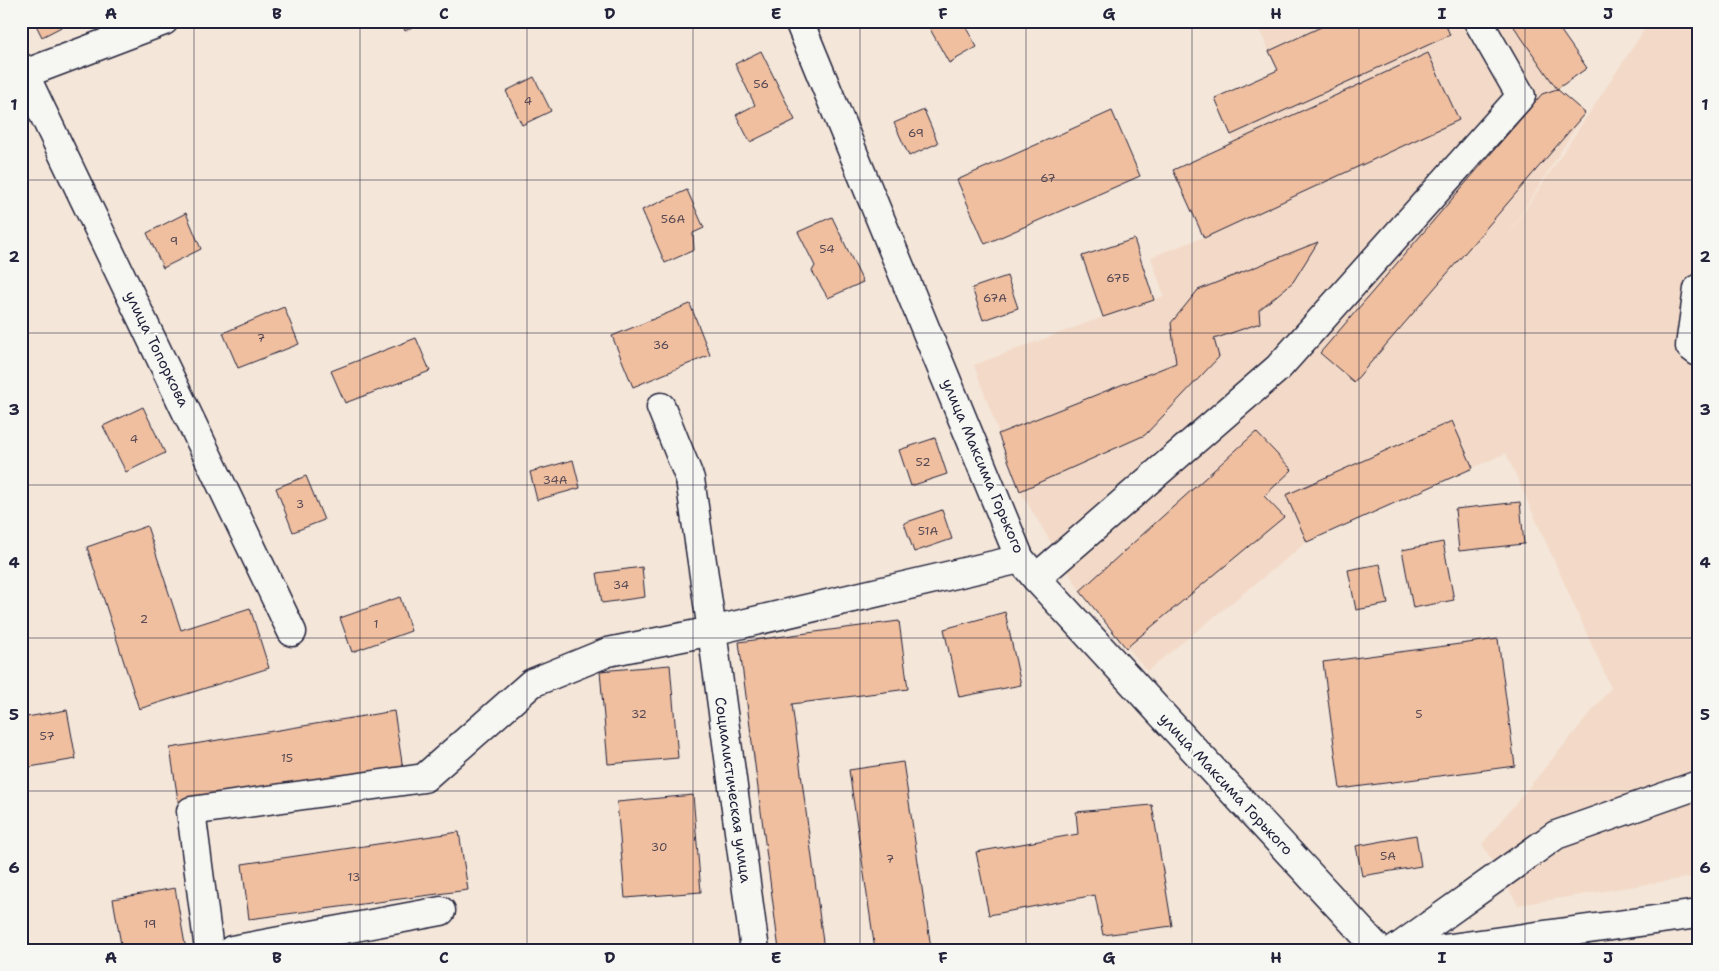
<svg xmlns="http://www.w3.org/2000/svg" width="1719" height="971" font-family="'Shantell Sans',sans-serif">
<rect width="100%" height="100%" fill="#f4e6d9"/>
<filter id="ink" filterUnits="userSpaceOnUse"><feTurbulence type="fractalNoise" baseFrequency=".02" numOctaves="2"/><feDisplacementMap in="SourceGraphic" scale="10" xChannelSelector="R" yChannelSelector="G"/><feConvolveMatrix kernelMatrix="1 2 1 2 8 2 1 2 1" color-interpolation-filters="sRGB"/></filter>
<g filter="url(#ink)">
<!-- built -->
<polygon fill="#f3dac8" points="1255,21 1554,21 1587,68 1558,89 1585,113 1507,237 1650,21 1698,21 1698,876 1518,905 1482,844 1611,688 1506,453 1307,542 1147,671 1080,591 1020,491 974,365 1103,317 1164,296 1151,257 1204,237 1173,170 1234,142 1215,98 1278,70"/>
<!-- building -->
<g fill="#f0bfa0" stroke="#22223b">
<polygon points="34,21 73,21 42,37"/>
<polygon points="401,21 424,21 405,31"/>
<polygon points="944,21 962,21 977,47 949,63 930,29"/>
<polygon points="1334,21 1444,21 1450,35 1231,135 1215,98 1278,70 1269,51"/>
<polygon points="1510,21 1554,21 1587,68 1557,89"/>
<polygon points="761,51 795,120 750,142 736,115 755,105 735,64"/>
<polygon points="1428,53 1459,120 1204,238 1173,170"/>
<polygon points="534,77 551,111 522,125 506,91"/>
<polygon points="1557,89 1585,113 1354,382 1320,353 1542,94"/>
<polygon points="924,110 938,143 909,156 894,123"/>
<polygon points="1112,111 1140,176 985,244 957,180"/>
<polygon points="687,190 704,228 693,233 694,250 665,263 642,210"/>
<polygon points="186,213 201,249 163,268 147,233"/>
<polygon points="832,217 863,282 828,298 812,271 815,266 798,232"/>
<polygon points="1134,239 1154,300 1103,317 1082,256"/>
<polygon points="1318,242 1293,282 1259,310 1260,323 1214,339 1219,357 1145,435 1020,491 998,434 1176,363 1171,323 1198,290"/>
<polygon points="1007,276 1018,308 983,320 972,288"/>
<polygon points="690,304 710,355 633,387 612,336"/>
<polygon points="284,307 299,344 238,368 223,333"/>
<polygon points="416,338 430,371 345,403 331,371"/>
<polygon points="143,407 165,453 126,472 103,426"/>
<polygon points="1452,421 1473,468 1307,542 1286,495"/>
<polygon points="1256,432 1292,470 1264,496 1284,517 1126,648 1080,591"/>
<polygon points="935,438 947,474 911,486 899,450"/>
<polygon points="573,460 580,488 537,500 530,472"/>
<polygon points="306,476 324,520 293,532 276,488"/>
<polygon points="1520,502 1524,544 1459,551 1455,509"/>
<polygon points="942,510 952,539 914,552 904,523"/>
<polygon points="147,526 181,630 250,608 269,668 139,709 87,547"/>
<polygon points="1443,542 1454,600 1413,608 1402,550"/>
<polygon points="1380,564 1388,604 1356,610 1348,570"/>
<polygon points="642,567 645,597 602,603 597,573"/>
<polygon points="400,597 411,631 352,652 340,618"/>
<polygon points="1005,612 1021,685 959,697 944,629"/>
<polygon points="899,621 908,689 792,704 824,950 779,950 739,642"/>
<polygon points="1498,639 1515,766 1340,789 1323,662"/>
<polygon points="670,665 678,758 608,764 600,671"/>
<polygon points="67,710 76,759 24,768 21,754 21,718"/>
<polygon points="394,711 403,769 179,807 170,748"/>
<polygon points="903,762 931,948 875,950 849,770"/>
<polygon points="693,795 701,892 625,898 617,802"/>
<polygon points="1152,805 1172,926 1103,935 1095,895 989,915 976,852 1078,834 1076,812"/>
<polygon points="459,832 468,890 249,919 242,864"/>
<polygon points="1416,835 1421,866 1362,876 1356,846"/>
<polygon points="175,888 186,950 122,950 113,899"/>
</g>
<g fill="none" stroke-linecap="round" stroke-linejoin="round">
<defs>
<g id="minor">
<polyline points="799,21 1020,559 1036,578 1379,950"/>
<polyline points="21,67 292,632"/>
<polyline points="24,74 164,21"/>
<polyline points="1698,289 1690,346 1698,352"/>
<polyline points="661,407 690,479 712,631 755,950"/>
<polyline points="1036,578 1278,368 1521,96 1478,21"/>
<polyline points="209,950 191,811 424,778 532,683 608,652 712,631 1020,559"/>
<polyline points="232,950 441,911"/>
<polyline points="1395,950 1556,835 1698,785"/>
<polyline points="1436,950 1698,914"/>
</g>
</defs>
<!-- minor casing -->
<use href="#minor" stroke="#22223b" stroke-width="31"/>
<!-- minor -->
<use href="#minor" stroke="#f6f6f2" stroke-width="28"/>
</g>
</g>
<!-- grid -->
<path fill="none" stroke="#22223b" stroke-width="1" stroke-opacity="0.55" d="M194,21v929M360,21v929M527,21v929M693,21v929M860,21v929M1026,21v929M1192,21v929M1359,21v929M1525,21v929M21,180h1677M21,333h1677M21,485h1677M21,638h1677M21,791h1677"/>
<g text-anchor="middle" stroke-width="5" stroke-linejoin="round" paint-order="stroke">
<!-- number labels -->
<g font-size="12" fill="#564954">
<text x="761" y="88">56</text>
<text x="528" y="105">4</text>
<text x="916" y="137">69</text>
<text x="1048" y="182">67</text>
<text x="673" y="223">56А</text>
<text x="174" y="245">9</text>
<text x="827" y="253">54</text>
<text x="1118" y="282">67Б</text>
<text x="995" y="302">67А</text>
<text x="261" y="342">7</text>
<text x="661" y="349">36</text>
<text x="134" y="443">4</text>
<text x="923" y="466">52</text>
<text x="555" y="484">34А</text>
<text x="300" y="508">3</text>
<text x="928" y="535">51А</text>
<text x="621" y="589">34</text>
<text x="144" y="623">2</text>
<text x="376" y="628">1</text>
<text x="639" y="718">32</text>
<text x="1419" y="718">5</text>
<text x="47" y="740">57</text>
<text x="287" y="762">15</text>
<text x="659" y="851">30</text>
<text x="1388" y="860">5А</text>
<text x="890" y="863">7</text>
<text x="354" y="881">13</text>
<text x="150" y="928">19</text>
</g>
<!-- street labels -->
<g font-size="15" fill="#22223b" stroke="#f6f6f2">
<text transform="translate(157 349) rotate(64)" y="5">улица Топоркова</text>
<text transform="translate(983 466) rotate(67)" y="5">улица Максима Горького</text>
<text transform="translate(1226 784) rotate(47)" y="5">улица Максима Горького</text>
<text transform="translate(733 790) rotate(82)" y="5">Социалистическая улица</text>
</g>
</g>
<!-- margin -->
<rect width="1719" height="971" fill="none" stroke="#f6f6f2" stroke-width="55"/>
<rect x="28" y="28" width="1664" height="916" fill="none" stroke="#22223b" stroke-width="2"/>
<g font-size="16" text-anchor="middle" font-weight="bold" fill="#22223b">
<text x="111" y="19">A</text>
<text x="277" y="19">B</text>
<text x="444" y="19">C</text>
<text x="610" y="19">D</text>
<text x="776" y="19">E</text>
<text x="943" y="19">F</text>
<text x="1109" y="19">G</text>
<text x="1276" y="19">H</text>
<text x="1442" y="19">I</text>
<text x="1608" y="19">J</text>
<text x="14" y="110">1</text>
<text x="1705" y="110">1</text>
<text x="14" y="262">2</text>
<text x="1705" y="262">2</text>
<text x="14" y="415">3</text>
<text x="1705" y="415">3</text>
<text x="14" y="568">4</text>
<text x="1705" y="568">4</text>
<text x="14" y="720">5</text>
<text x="1705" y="720">5</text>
<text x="14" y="873">6</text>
<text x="1705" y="873">6</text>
<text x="111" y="963">A</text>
<text x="277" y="963">B</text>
<text x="444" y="963">C</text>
<text x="610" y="963">D</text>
<text x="776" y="963">E</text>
<text x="943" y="963">F</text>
<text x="1109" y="963">G</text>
<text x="1276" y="963">H</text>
<text x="1442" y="963">I</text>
<text x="1608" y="963">J</text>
</g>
</svg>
